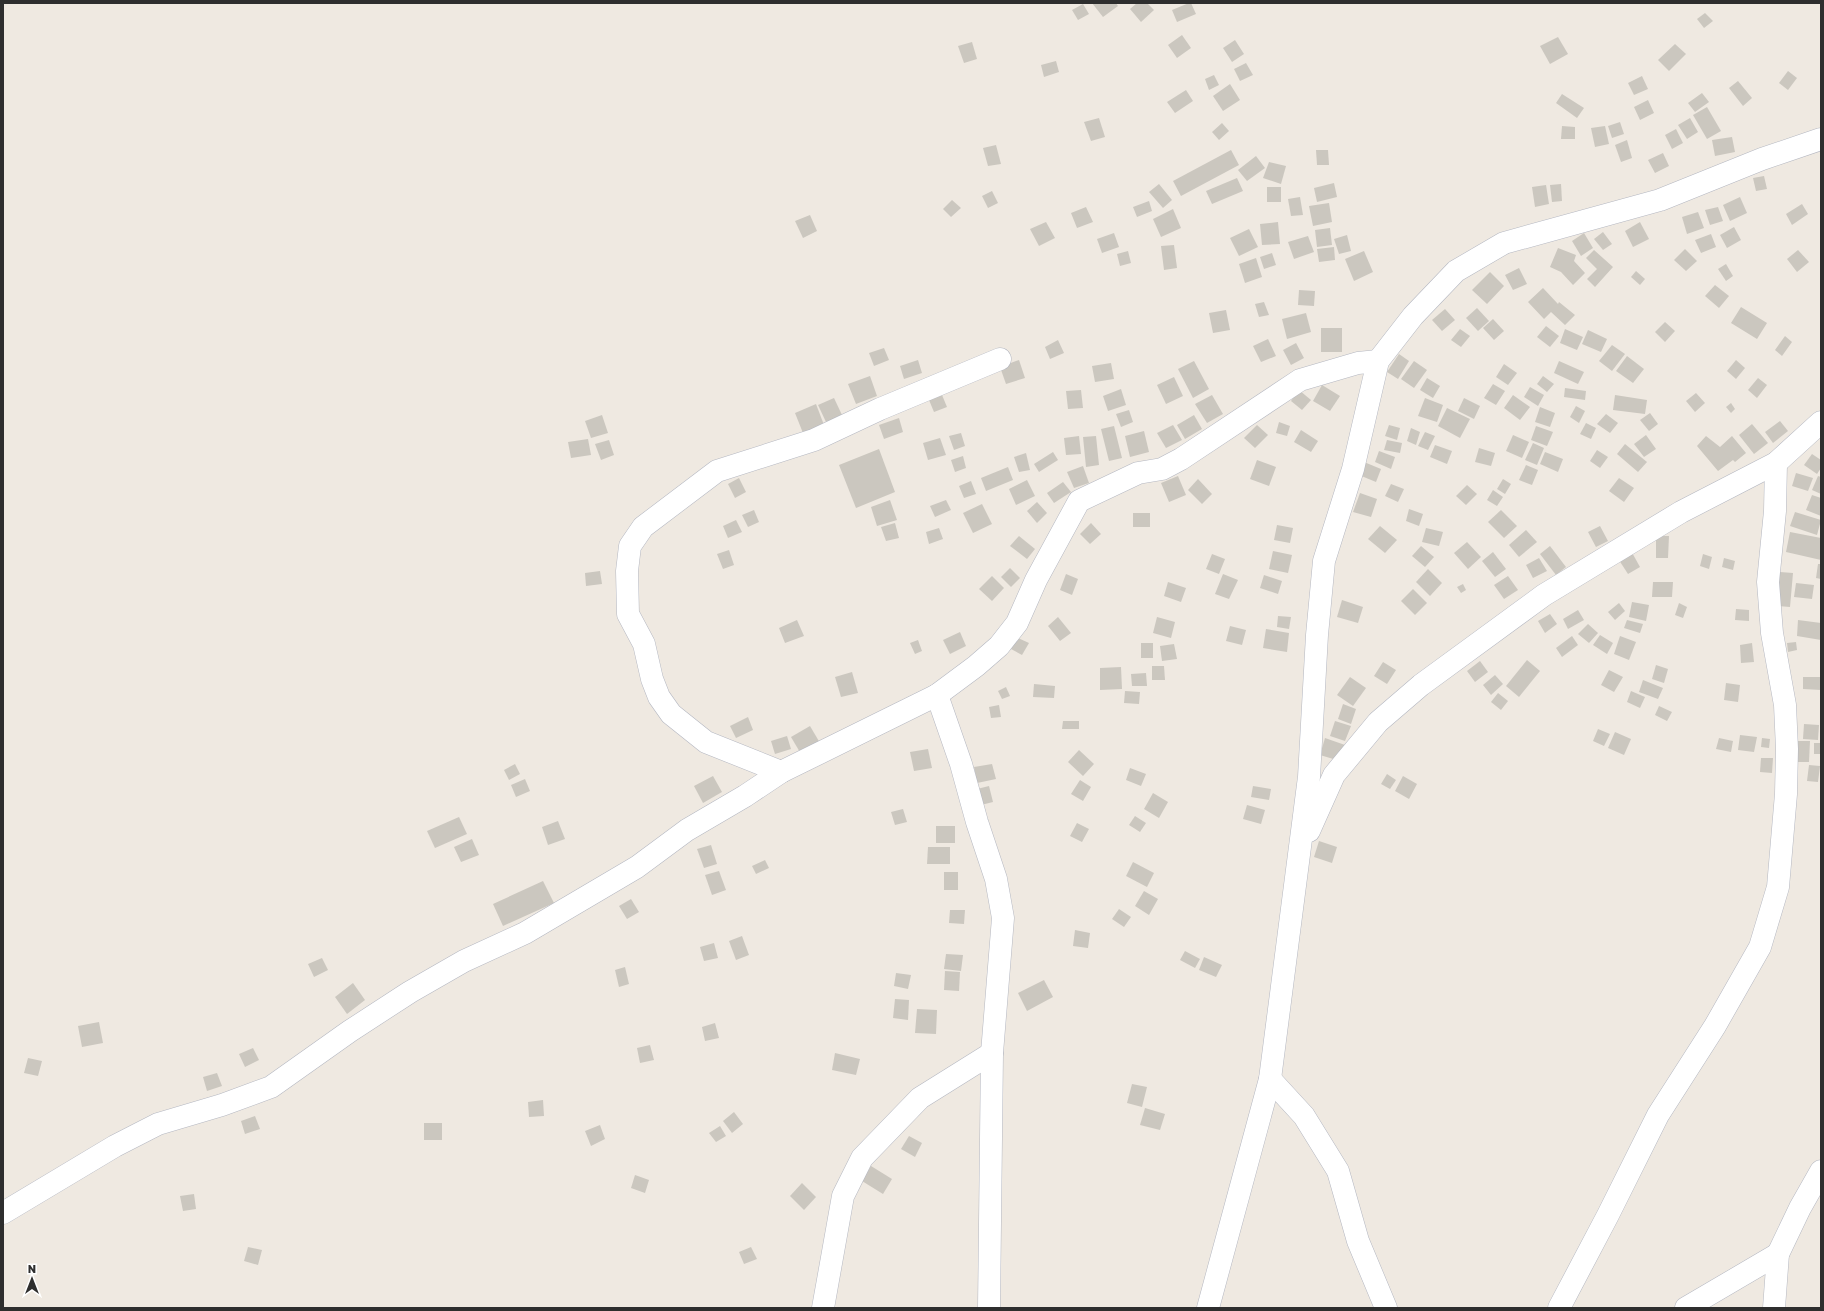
<svg xmlns="http://www.w3.org/2000/svg" width="1824" height="1311" font-family="'Golos Text',sans-serif">
<rect width="100%" height="100%" fill="#efe9e1"/>
<!-- building -->
<g fill="#cbc7bf">
<polygon points="1092,3 1116,3 1118,6 1103,17"/>
<polygon points="1137,3 1147,3 1154,10 1141,22 1130,9"/>
<polygon points="1189,3 1191,3 1196,14 1177,22 1172,10"/>
<polygon points="1083,4 1089,14 1078,20 1072,10"/>
<polygon points="1705,13 1713,21 1704,28 1697,19"/>
<polygon points="1182,35 1191,48 1177,58 1168,45"/>
<polygon points="1558,37 1568,54 1550,64 1540,46"/>
<polygon points="1235,40 1244,54 1232,62 1223,48"/>
<polygon points="972,42 977,59 964,63 958,46"/>
<polygon points="1675,44 1686,54 1669,71 1658,60"/>
<polygon points="1056,61 1059,72 1044,77 1041,65"/>
<polygon points="1246,63 1253,75 1240,81 1234,69"/>
<polygon points="1788,71 1797,78 1788,90 1779,83"/>
<polygon points="1214,75 1219,85 1209,90 1205,79"/>
<polygon points="1642,76 1648,89 1634,95 1628,83"/>
<polygon points="1738,81 1752,98 1743,106 1729,88"/>
<polygon points="1230,84 1240,100 1223,111 1213,96"/>
<polygon points="1186,90 1193,101 1175,113 1167,102"/>
<polygon points="1702,93 1709,102 1695,112 1688,103"/>
<polygon points="1562,94 1584,108 1577,118 1556,103"/>
<polygon points="1648,100 1654,113 1640,120 1634,107"/>
<polygon points="1707,107 1721,131 1707,139 1693,115"/>
<polygon points="1099,118 1105,137 1091,141 1084,122"/>
<polygon points="1690,118 1698,132 1687,139 1678,125"/>
<polygon points="1620,122 1624,134 1612,138 1608,126"/>
<polygon points="1222,123 1229,131 1219,140 1212,132"/>
<polygon points="1562,126 1575,127 1575,139 1561,139"/>
<polygon points="1605,126 1609,144 1595,147 1591,128"/>
<polygon points="1676,129 1683,143 1672,149 1665,135"/>
<polygon points="1732,137 1735,152 1715,156 1712,140"/>
<polygon points="1627,140 1632,158 1621,162 1615,145"/>
<polygon points="996,145 1001,164 988,166 983,148"/>
<polygon points="1231,150 1239,165 1181,196 1173,181"/>
<polygon points="1316,150 1328,150 1329,165 1317,165"/>
<polygon points="1663,153 1669,166 1655,173 1648,160"/>
<polygon points="1256,156 1265,168 1247,181 1238,170"/>
<polygon points="1269,162 1286,166 1281,184 1263,178"/>
<polygon points="1764,176 1767,189 1756,191 1753,178"/>
<polygon points="1237,178 1243,191 1212,204 1206,191"/>
<polygon points="1334,183 1337,197 1317,202 1314,188"/>
<polygon points="1159,184 1172,200 1163,208 1149,192"/>
<polygon points="1561,184 1562,201 1552,202 1550,185"/>
<polygon points="1546,185 1549,204 1535,207 1532,187"/>
<rect x="1267" y="187" width="14" height="15"/>
<polygon points="992,191 998,203 988,208 982,196"/>
<polygon points="1300,197 1303,215 1291,216 1288,199"/>
<polygon points="1740,197 1747,213 1730,221 1723,205"/>
<polygon points="952,200 961,208 951,217 943,209"/>
<polygon points="1149,201 1152,211 1137,217 1133,207"/>
<polygon points="1329,203 1332,222 1313,226 1309,206"/>
<polygon points="1802,204 1808,214 1792,225 1786,214"/>
<polygon points="1086,207 1093,222 1077,228 1071,213"/>
<polygon points="1718,207 1723,221 1710,225 1705,210"/>
<polygon points="1173,209 1181,228 1161,237 1153,219"/>
<polygon points="1698,212 1704,228 1687,234 1682,217"/>
<polygon points="810,215 817,231 803,238 795,221"/>
<polygon points="1046,222 1055,238 1039,246 1030,229"/>
<polygon points="1278,222 1280,244 1262,245 1260,224"/>
<polygon points="1640,222 1649,239 1633,247 1625,231"/>
<polygon points="1734,227 1741,240 1727,248 1720,235"/>
<polygon points="1330,228 1332,245 1317,247 1315,230"/>
<polygon points="1249,229 1258,247 1239,256 1230,238"/>
<polygon points="1603,232 1612,244 1603,250 1594,239"/>
<polygon points="1114,233 1119,247 1102,253 1097,239"/>
<polygon points="1584,233 1593,248 1581,256 1572,241"/>
<polygon points="1711,234 1716,247 1701,253 1695,240"/>
<polygon points="1347,235 1351,251 1339,254 1334,239"/>
<polygon points="1308,236 1314,252 1294,259 1288,242"/>
<polygon points="1174,245 1177,268 1164,270 1161,246"/>
<polygon points="1334,247 1335,260 1319,262 1317,249"/>
<polygon points="1558,248 1576,255 1574,261 1585,273 1573,285 1561,272 1550,267"/>
<polygon points="1685,249 1697,261 1686,271 1674,260"/>
<polygon points="1594,250 1613,267 1595,287 1587,279 1597,269 1586,258"/>
<polygon points="1798,250 1809,262 1797,272 1787,259"/>
<polygon points="1128,251 1131,263 1120,266 1117,254"/>
<polygon points="1364,251 1373,272 1354,281 1345,259"/>
<polygon points="1272,253 1276,265 1264,269 1260,257"/>
<polygon points="1256,258 1262,277 1245,283 1239,264"/>
<polygon points="1726,264 1733,276 1726,281 1718,269"/>
<polygon points="1519,268 1527,284 1513,290 1505,275"/>
<polygon points="1636,271 1645,279 1640,285 1631,277"/>
<polygon points="1490,272 1504,286 1487,304 1472,290"/>
<polygon points="1715,285 1729,296 1719,308 1705,296"/>
<polygon points="1543,288 1558,304 1559,302 1575,315 1565,325 1551,312 1544,319 1528,302"/>
<polygon points="1299,290 1315,291 1314,306 1298,305"/>
<polygon points="1264,302 1269,315 1259,317 1255,304"/>
<polygon points="1741,307 1767,323 1757,339 1731,323"/>
<polygon points="1477,308 1489,321 1478,331 1466,318"/>
<polygon points="1445,309 1455,320 1442,331 1432,320"/>
<polygon points="1226,310 1230,330 1213,333 1209,313"/>
<polygon points="1306,313 1311,332 1287,339 1282,319"/>
<polygon points="1493,319 1504,331 1494,340 1483,328"/>
<polygon points="1665,322 1675,331 1665,342 1655,332"/>
<polygon points="1546,326 1559,336 1550,347 1537,337"/>
<rect x="1321" y="328" width="21" height="24"/>
<polygon points="1460,329 1470,336 1461,347 1451,340"/>
<polygon points="1565,329 1583,337 1577,350 1560,343"/>
<polygon points="1588,330 1607,339 1601,352 1582,344"/>
<polygon points="1785,336 1792,342 1782,356 1775,350"/>
<polygon points="1268,339 1276,356 1261,362 1253,346"/>
<polygon points="1058,340 1064,353 1050,359 1045,347"/>
<polygon points="1296,343 1304,358 1291,365 1283,350"/>
<polygon points="1612,345 1625,354 1612,371 1599,361"/>
<polygon points="884,348 889,360 874,366 869,353"/>
<polygon points="1399,354 1409,361 1398,379 1387,372"/>
<polygon points="1627,356 1644,369 1633,383 1616,371"/>
<polygon points="918,360 922,373 904,379 900,366"/>
<polygon points="1019,360 1025,378 1006,384 1000,367"/>
<polygon points="1736,360 1745,368 1736,379 1727,371"/>
<polygon points="1194,361 1209,389 1193,398 1178,369"/>
<polygon points="1414,361 1427,370 1414,388 1401,379"/>
<polygon points="1559,361 1584,372 1578,384 1554,373"/>
<polygon points="1111,363 1114,379 1095,382 1092,366"/>
<polygon points="1504,364 1517,373 1508,385 1496,377"/>
<polygon points="870,376 877,396 856,404 848,384"/>
<polygon points="1543,376 1554,384 1547,392 1537,384"/>
<polygon points="1174,377 1183,396 1166,404 1157,385"/>
<polygon points="1427,378 1440,386 1433,398 1420,390"/>
<polygon points="1758,378 1767,385 1757,398 1748,390"/>
<polygon points="1493,384 1505,391 1496,405 1484,398"/>
<polygon points="1322,385 1340,396 1330,411 1313,401"/>
<polygon points="1530,387 1544,395 1538,406 1524,397"/>
<polygon points="1565,388 1586,391 1585,400 1564,397"/>
<polygon points="1121,389 1126,405 1108,411 1103,396"/>
<polygon points="1081,390 1083,408 1068,409 1066,391"/>
<polygon points="1299,390 1311,400 1302,410 1291,401"/>
<polygon points="1696,393 1705,403 1695,412 1686,401"/>
<polygon points="942,395 947,407 934,412 929,400"/>
<polygon points="1212,395 1223,414 1207,423 1195,404"/>
<polygon points="1513,395 1530,407 1520,420 1504,408"/>
<polygon points="1615,395 1647,400 1645,414 1613,410"/>
<polygon points="834,398 842,415 826,422 818,405"/>
<polygon points="1425,398 1443,405 1437,422 1418,416"/>
<polygon points="1464,398 1480,406 1474,419 1458,411"/>
<polygon points="1731,403 1735,409 1731,413 1726,407"/>
<polygon points="816,404 824,425 803,433 795,413"/>
<polygon points="1576,406 1585,411 1579,423 1570,417"/>
<polygon points="1540,407 1555,413 1550,427 1535,422"/>
<polygon points="1447,408 1470,419 1460,438 1438,426"/>
<polygon points="1129,410 1133,422 1121,427 1116,414"/>
<polygon points="1650,413 1658,424 1649,431 1640,420"/>
<polygon points="1606,414 1618,423 1610,433 1597,424"/>
<polygon points="602,415 608,433 591,438 585,421"/>
<polygon points="1194,415 1202,429 1185,439 1177,425"/>
<polygon points="899,418 903,432 884,439 879,425"/>
<polygon points="1780,421 1788,431 1773,443 1765,432"/>
<polygon points="1279,422 1290,426 1287,436 1276,433"/>
<polygon points="1586,423 1596,428 1591,439 1580,434"/>
<polygon points="1752,424 1768,443 1754,454 1739,435"/>
<polygon points="1173,425 1182,440 1166,448 1157,433"/>
<polygon points="1257,425 1268,435 1255,448 1244,438"/>
<polygon points="1389,425 1400,428 1397,440 1385,436"/>
<polygon points="1114,426 1122,458 1109,461 1101,429"/>
<polygon points="1536,426 1553,432 1547,446 1531,440"/>
<polygon points="1411,428 1420,432 1416,445 1407,441"/>
<polygon points="1301,430 1318,441 1311,452 1294,442"/>
<polygon points="1144,431 1149,452 1130,457 1125,436"/>
<polygon points="1425,432 1435,436 1428,450 1418,446"/>
<polygon points="961,433 965,446 954,450 949,436"/>
<polygon points="1513,435 1529,442 1522,458 1506,451"/>
<polygon points="1646,435 1656,449 1644,457 1634,444"/>
<polygon points="1079,436 1081,454 1066,455 1064,438"/>
<polygon points="1096,436 1099,465 1086,467 1083,437"/>
<polygon points="1706,436 1720,447 1732,436 1746,453 1735,462 1733,460 1718,471 1697,446"/>
<polygon points="940,438 946,455 928,460 923,443"/>
<polygon points="588,439 591,455 571,458 568,442"/>
<polygon points="609,440 614,455 601,460 595,444"/>
<polygon points="1387,440 1402,443 1400,453 1384,450"/>
<polygon points="1533,443 1544,448 1537,465 1525,460"/>
<polygon points="1625,444 1647,462 1638,472 1617,454"/>
<polygon points="1435,445 1452,451 1447,464 1430,457"/>
<polygon points="1479,448 1495,453 1491,466 1475,462"/>
<polygon points="879,449 895,492 856,508 839,465"/>
<polygon points="1597,450 1608,457 1600,468 1590,461"/>
<polygon points="1379,451 1395,457 1391,469 1375,462"/>
<polygon points="1053,452 1058,460 1039,472 1034,464"/>
<polygon points="1545,452 1563,459 1558,472 1540,464"/>
<polygon points="1026,453 1030,470 1019,472 1014,457"/>
<polygon points="1812,454 1821,460 1821,468 1817,474 1804,465"/>
<polygon points="963,456 966,468 955,472 951,460"/>
<polygon points="1257,460 1276,467 1269,486 1250,479"/>
<polygon points="1364,462 1381,469 1376,482 1359,475"/>
<polygon points="1526,465 1538,470 1532,485 1519,480"/>
<polygon points="1083,466 1089,483 1074,488 1067,472"/>
<polygon points="1008,467 1013,480 986,491 981,478"/>
<polygon points="1796,473 1813,478 1808,491 1792,486"/>
<polygon points="1178,476 1186,495 1169,502 1161,483"/>
<polygon points="1818,476 1821,477 1821,494 1812,490"/>
<polygon points="739,478 746,492 735,498 728,484"/>
<polygon points="1619,478 1634,488 1624,502 1609,491"/>
<polygon points="1198,479 1212,494 1202,504 1188,490"/>
<polygon points="1503,479 1511,484 1505,494 1497,489"/>
<polygon points="1027,480 1035,496 1016,505 1009,489"/>
<polygon points="971,481 976,494 964,498 959,486"/>
<polygon points="1063,482 1071,492 1054,503 1047,493"/>
<polygon points="1391,484 1404,489 1398,502 1385,496"/>
<polygon points="1467,485 1477,494 1466,505 1456,496"/>
<polygon points="1493,490 1503,497 1497,506 1487,500"/>
<polygon points="1360,493 1377,499 1371,517 1353,512"/>
<polygon points="1812,495 1821,498 1821,516 1806,510"/>
<polygon points="890,500 897,520 877,526 871,507"/>
<polygon points="946,500 951,510 935,517 930,506"/>
<polygon points="1037,502 1047,513 1037,523 1027,511"/>
<polygon points="982,504 992,524 973,533 963,513"/>
<polygon points="1409,509 1423,514 1419,526 1406,521"/>
<polygon points="754,510 759,522 748,527 742,515"/>
<polygon points="1501,510 1517,526 1504,538 1488,522"/>
<polygon points="1795,512 1821,520 1817,535 1790,526"/>
<rect x="1133" y="513" width="17" height="14"/>
<polygon points="736,520 742,532 728,538 723,526"/>
<polygon points="895,523 899,538 886,541 881,527"/>
<polygon points="1091,523 1101,534 1090,544 1080,534"/>
<polygon points="1277,525 1293,528 1290,543 1274,540"/>
<polygon points="1380,526 1397,540 1385,553 1368,539"/>
<polygon points="1600,526 1608,541 1596,547 1588,532"/>
<polygon points="939,528 943,539 929,544 926,532"/>
<polygon points="1426,528 1443,532 1439,546 1422,542"/>
<polygon points="1526,530 1537,542 1519,557 1509,545"/>
<polygon points="1790,532 1821,538 1821,560 1786,552"/>
<polygon points="1019,536 1035,549 1027,559 1010,546"/>
<polygon points="1656,536 1669,536 1668,558 1656,558"/>
<polygon points="1467,542 1481,557 1468,569 1454,553"/>
<polygon points="1421,546 1434,557 1425,567 1412,556"/>
<polygon points="1550,546 1566,567 1556,575 1540,554"/>
<polygon points="1630,549 1640,567 1628,574 1617,557"/>
<polygon points="729,550 734,565 723,569 717,554"/>
<polygon points="1273,551 1292,555 1288,573 1269,569"/>
<polygon points="1493,552 1506,569 1495,577 1482,561"/>
<polygon points="1212,554 1225,559 1219,574 1206,569"/>
<polygon points="1703,554 1712,557 1709,569 1700,566"/>
<polygon points="1539,558 1547,571 1533,578 1526,565"/>
<polygon points="1724,558 1735,561 1733,570 1722,567"/>
<polygon points="1818,564 1821,564 1821,579 1816,578"/>
<polygon points="1010,568 1020,578 1011,587 1001,577"/>
<polygon points="1428,569 1442,583 1430,596 1416,582"/>
<polygon points="600,571 602,584 586,586 585,573"/>
<polygon points="1780,572 1793,573 1790,607 1777,606"/>
<polygon points="1066,574 1078,579 1072,595 1060,590"/>
<polygon points="1223,574 1238,580 1229,599 1215,594"/>
<polygon points="1264,575 1282,581 1278,594 1260,588"/>
<polygon points="992,576 1004,588 992,601 979,589"/>
<polygon points="1508,576 1518,590 1504,599 1494,585"/>
<polygon points="1168,582 1186,588 1181,602 1164,596"/>
<polygon points="1653,582 1673,582 1672,597 1652,597"/>
<polygon points="1796,583 1814,585 1812,599 1794,597"/>
<polygon points="1463,584 1466,590 1461,593 1457,587"/>
<polygon points="1413,589 1427,603 1415,615 1401,601"/>
<polygon points="1342,600 1363,607 1358,623 1337,617"/>
<polygon points="1632,602 1649,605 1646,621 1629,617"/>
<polygon points="1619,603 1625,611 1615,620 1608,612"/>
<polygon points="1679,603 1687,607 1683,618 1675,615"/>
<polygon points="1736,609 1749,610 1749,621 1735,620"/>
<polygon points="1578,610 1584,620 1568,629 1563,619"/>
<polygon points="1550,614 1557,624 1545,633 1538,621"/>
<polygon points="1278,616 1291,617 1289,629 1277,627"/>
<polygon points="1058,617 1071,633 1060,641 1048,626"/>
<polygon points="1157,617 1175,622 1171,638 1153,633"/>
<polygon points="797,620 804,636 785,643 779,628"/>
<polygon points="1627,620 1643,624 1640,633 1624,628"/>
<polygon points="1798,620 1821,623 1821,640 1797,636"/>
<polygon points="1588,624 1598,633 1589,643 1578,634"/>
<polygon points="1230,626 1246,630 1242,645 1226,641"/>
<polygon points="1266,629 1289,633 1287,652 1263,648"/>
<polygon points="960,632 966,646 950,654 943,640"/>
<polygon points="1600,635 1613,643 1607,654 1593,645"/>
<polygon points="1572,636 1578,645 1562,657 1556,648"/>
<polygon points="1620,636 1636,642 1629,660 1614,654"/>
<polygon points="1018,638 1029,643 1022,655 1011,649"/>
<polygon points="918,640 922,651 915,654 910,643"/>
<polygon points="1796,642 1797,650 1788,652 1787,643"/>
<rect x="1141" y="643" width="12" height="15"/>
<polygon points="1752,643 1754,662 1741,663 1740,645"/>
<polygon points="1174,644 1177,659 1162,661 1160,646"/>
<polygon points="1527,660 1540,671 1519,697 1506,686"/>
<polygon points="1480,661 1488,672 1475,682 1467,671"/>
<polygon points="1383,662 1396,670 1387,684 1374,676"/>
<polygon points="1656,665 1668,669 1664,683 1652,679"/>
<polygon points="1152,666 1164,666 1165,680 1152,680"/>
<polygon points="1121,667 1122,689 1100,690 1100,668"/>
<polygon points="1609,670 1623,677 1614,692 1601,685"/>
<polygon points="852,672 858,693 841,697 835,677"/>
<polygon points="1146,673 1147,686 1132,686 1131,674"/>
<polygon points="1495,675 1503,684 1491,695 1483,685"/>
<polygon points="1350,677 1366,688 1353,706 1337,695"/>
<polygon points="1803,677 1821,677 1821,690 1803,689"/>
<polygon points="1643,680 1663,688 1658,699 1639,692"/>
<polygon points="1726,683 1740,685 1738,702 1724,700"/>
<polygon points="1034,684 1055,686 1054,698 1033,697"/>
<polygon points="1006,687 1010,696 1002,699 998,691"/>
<polygon points="1125,691 1140,692 1139,704 1124,703"/>
<polygon points="1631,691 1645,697 1640,708 1627,702"/>
<polygon points="1498,693 1508,701 1501,710 1491,702"/>
<polygon points="1343,704 1356,709 1351,724 1338,719"/>
<polygon points="999,705 1001,717 991,718 989,707"/>
<polygon points="1659,706 1672,712 1667,721 1655,715"/>
<polygon points="748,717 753,730 736,738 730,726"/>
<polygon points="1063,721 1079,721 1079,729 1062,729"/>
<polygon points="1335,721 1351,726 1345,741 1330,736"/>
<polygon points="1804,724 1819,725 1818,740 1803,739"/>
<polygon points="810,726 820,743 801,754 791,737"/>
<polygon points="1598,729 1610,734 1604,746 1593,741"/>
<polygon points="1615,732 1631,739 1624,755 1608,748"/>
<polygon points="1740,735 1757,737 1754,752 1738,750"/>
<polygon points="787,736 791,749 775,754 771,741"/>
<polygon points="1325,738 1345,745 1340,761 1320,755"/>
<polygon points="1719,738 1733,741 1731,752 1716,749"/>
<polygon points="1762,738 1770,739 1769,748 1761,747"/>
<polygon points="1797,741 1810,741 1809,762 1796,762"/>
<rect x="1814" y="743" width="7" height="11"/>
<polygon points="928,749 932,768 914,771 910,752"/>
<polygon points="1079,750 1094,764 1083,776 1068,762"/>
<polygon points="1761,758 1773,758 1772,773 1760,772"/>
<polygon points="515,764 520,774 509,780 504,770"/>
<polygon points="992,764 996,779 977,783 974,767"/>
<polygon points="1809,765 1820,766 1818,782 1807,781"/>
<polygon points="1130,768 1146,774 1141,786 1126,780"/>
<polygon points="1387,774 1396,780 1390,789 1381,784"/>
<polygon points="713,776 722,792 703,803 694,786"/>
<polygon points="1403,776 1417,784 1409,799 1395,791"/>
<polygon points="525,779 530,791 516,797 511,785"/>
<polygon points="1080,780 1091,787 1083,801 1071,794"/>
<polygon points="989,786 993,802 977,806 973,790"/>
<polygon points="1253,786 1271,789 1269,800 1251,797"/>
<polygon points="1153,793 1168,802 1159,818 1144,809"/>
<polygon points="1247,805 1265,810 1261,824 1243,819"/>
<polygon points="903,809 907,822 895,825 891,812"/>
<polygon points="1135,816 1146,823 1140,832 1129,825"/>
<polygon points="459,817 467,834 435,848 427,831"/>
<polygon points="558,821 565,839 548,845 542,827"/>
<polygon points="1077,823 1089,829 1082,842 1070,836"/>
<rect x="936" y="826" width="19" height="17"/>
<polygon points="472,839 479,855 461,862 454,847"/>
<polygon points="1319,841 1337,847 1332,863 1314,857"/>
<polygon points="711,845 717,864 704,868 697,849"/>
<polygon points="928,847 950,847 950,864 927,864"/>
<polygon points="765,860 769,868 756,874 752,866"/>
<polygon points="1133,862 1154,873 1147,887 1126,876"/>
<polygon points="719,871 726,890 712,895 705,875"/>
<rect x="944" y="872" width="14" height="18"/>
<polygon points="543,881 554,903 503,926 493,904"/>
<polygon points="1144,891 1158,899 1149,915 1135,906"/>
<polygon points="631,899 639,912 627,919 619,906"/>
<polygon points="1119,909 1131,917 1124,927 1112,919"/>
<polygon points="950,910 965,910 964,924 949,923"/>
<polygon points="1075,930 1090,933 1088,948 1073,946"/>
<polygon points="742,936 749,955 736,960 729,941"/>
<polygon points="714,943 718,958 704,961 700,947"/>
<polygon points="1185,951 1200,959 1195,968 1180,960"/>
<polygon points="946,954 963,955 961,971 944,969"/>
<polygon points="1204,957 1222,965 1216,977 1199,970"/>
<polygon points="322,958 328,970 314,977 308,964"/>
<polygon points="625,967 629,984 619,987 615,970"/>
<polygon points="945,971 960,972 959,991 944,990"/>
<polygon points="896,973 911,975 908,989 894,986"/>
<polygon points="1044,980 1053,997 1027,1011 1018,993"/>
<polygon points="353,983 365,1000 347,1014 335,997"/>
<polygon points="895,999 909,1000 908,1020 893,1018"/>
<polygon points="917,1009 937,1010 936,1034 915,1033"/>
<polygon points="99,1022 103,1043 82,1047 78,1026"/>
<polygon points="715,1023 719,1038 705,1041 702,1027"/>
<polygon points="650,1045 654,1060 640,1063 637,1048"/>
<polygon points="253,1048 259,1060 245,1067 239,1054"/>
<polygon points="835,1053 860,1059 856,1075 832,1070"/>
<polygon points="28,1058 42,1061 38,1076 24,1073"/>
<polygon points="217,1073 222,1086 207,1091 203,1077"/>
<polygon points="1132,1084 1147,1087 1142,1107 1127,1103"/>
<polygon points="543,1100 544,1116 529,1117 528,1102"/>
<polygon points="1145,1108 1165,1114 1160,1130 1140,1125"/>
<polygon points="734,1112 743,1124 732,1133 723,1121"/>
<polygon points="255,1116 260,1129 245,1134 241,1121"/>
<rect x="424" y="1123" width="18" height="17"/>
<polygon points="600,1125 605,1139 591,1146 585,1131"/>
<polygon points="720,1126 726,1136 716,1142 709,1133"/>
<polygon points="909,1136 922,1143 915,1157 901,1149"/>
<polygon points="871,1166 892,1179 883,1194 862,1181"/>
<polygon points="635,1175 649,1180 645,1193 631,1188"/>
<polygon points="802,1183 816,1197 804,1210 790,1196"/>
<polygon points="194,1194 196,1209 183,1211 180,1196"/>
<polygon points="248,1247 262,1250 258,1265 244,1261"/>
<polygon points="751,1247 757,1259 744,1264 739,1252"/>
</g>
<g fill="none" stroke-linecap="round" stroke-linejoin="round">
<defs>
<g id="street">
<polyline points="937,695 961,764 977,822 996,879 1003,918 992,1053 989,1308"/>
<polyline points="781,772 706,742 671,714 659,697 652,679 644,644 628,614 627,571 630,546 643,527 717,471 814,440 880,409 1000,359"/>
<polyline points="1309,831 1334,775 1378,722 1421,685 1544,595 1681,512 1776,463 1821,422"/>
<polyline points="1270,1079 1304,1116 1338,1171 1358,1241 1386,1308"/>
<polyline points="3,1213 115,1146 158,1124 222,1105 271,1087 350,1031 410,992 464,961 525,933 637,867 687,830 745,796 781,772 937,695 976,666 999,646 1017,623 1036,580 1079,501 1138,473 1162,469 1181,459 1300,380 1358,363 1378,361"/>
<polyline points="823,1308 843,1196 862,1158 920,1098 992,1053"/>
<polyline points="1208,1308 1270,1079 1309,777 1317,635 1324,561 1353,469 1378,361 1413,316 1456,271 1504,243 1660,200 1762,159 1821,139"/>
<polyline points="1559,1308 1608,1215 1658,1115 1715,1026 1760,947 1778,887 1786,794 1787,749 1785,705 1772,633 1768,582 1775,511 1776,463"/>
<polyline points="1686,1308 1778,1254"/>
<polyline points="1774,1308 1778,1254 1800,1208 1821,1171"/>
</g>
</defs>
<!-- street casing -->
<use href="#street" stroke="#b4b7c1" stroke-width="23"/>
<!-- street -->
<use href="#street" stroke="#fff" stroke-width="22"/>
</g>
<!-- border -->
<rect width="1824" height="1311" fill="none" stroke="#2e2e2e" stroke-width="8"/>
<!-- north arrow -->
<g transform="translate(32 1279)" stroke="#ffffff" stroke-width="3" paint-order="stroke">
<path d="M0-3L7 15L0 10L-7 15Z" fill="#2e2e2e"/>
<text y="-6" font-size="11" font-weight="bold" text-anchor="middle" fill="#2e2e2e">N</text>
</g>
</svg>
